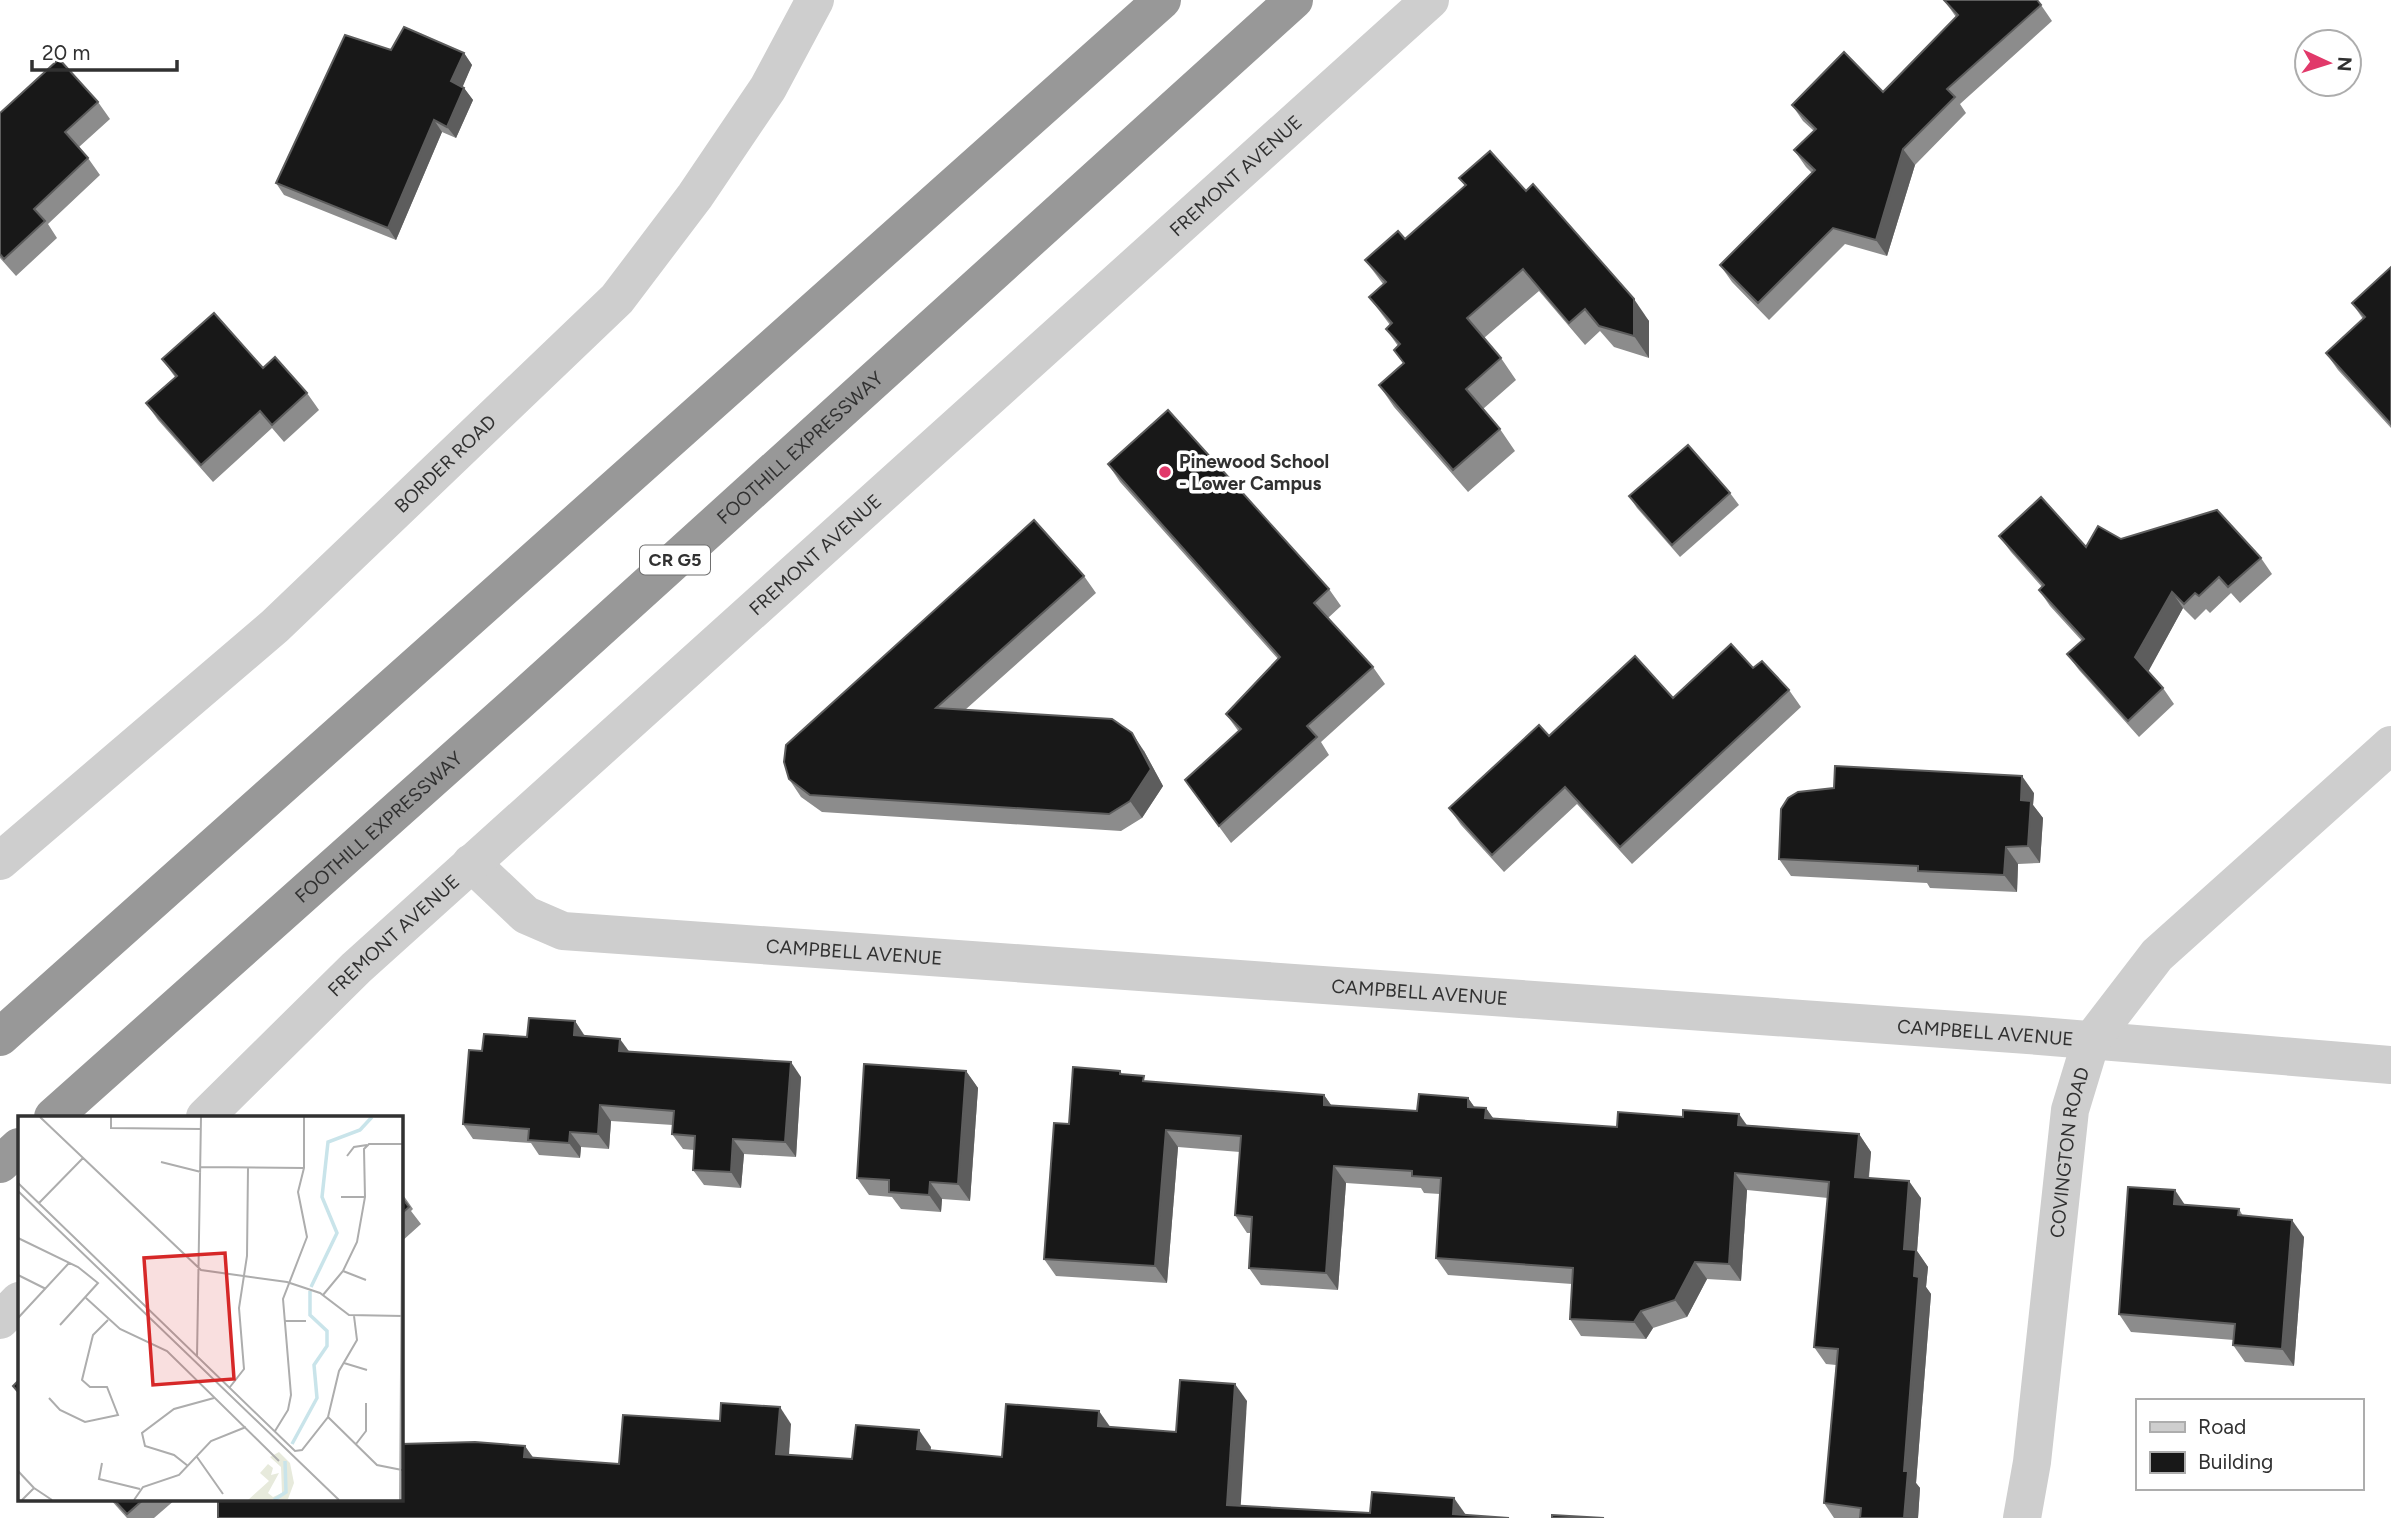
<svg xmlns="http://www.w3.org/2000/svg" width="2391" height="1518" font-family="Figtree,sans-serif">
<rect width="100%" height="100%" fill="#fff"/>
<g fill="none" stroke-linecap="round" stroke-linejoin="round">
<!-- street -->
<g stroke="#cecece" stroke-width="38">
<path id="s1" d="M0,861l275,-235 342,-327 78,-103 73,-108 47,-88"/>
<path id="s2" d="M471,863l55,52 37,16 1465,104 363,30"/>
<path id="s3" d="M205,1117l151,-149 1074,-968"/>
<polyline points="0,1320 19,1301"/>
<path id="s4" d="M2022,1518l10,-56 38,-352 21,-69 66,-86 234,-210"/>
</g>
<!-- highway -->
<g stroke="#989898" stroke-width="38">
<polyline points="0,1037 1162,0"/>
<path id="s5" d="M53,1117l461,-411 780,-706"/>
<polyline points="0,1164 19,1147"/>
</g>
</g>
<!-- wall -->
<g fill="#8c8c8c">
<polygon points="1944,0 2041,5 2052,21 1960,104 1966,113 1915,165 1887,256 1845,244 1769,320 1732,282 1720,265 1812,173 1806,167 1794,150 1814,131 1803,121 1792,105 1883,92 1956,17"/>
<polygon points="391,50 464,53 472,65 462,87 464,88 473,100 456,138 442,132 396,240 284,195 276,183"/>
<polygon points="98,102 110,119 79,147 88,158 100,175 48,224 57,238 16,276 0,258 0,113"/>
<polygon points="1459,178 1526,191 1649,321 1649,358 1614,347 1600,331 1585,345 1539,291 1484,338 1501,358 1516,380 1483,409 1500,429 1515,451 1468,492 1394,407 1379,385 1403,363 1394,350 1398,346 1386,329 1390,325 1369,297 1383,284 1365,260 1405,239 1465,186"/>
<polygon points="2391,267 2391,428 2338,370 2326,353 2363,319 2352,303"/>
<polygon points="162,359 263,368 307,393 319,410 284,442 272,428 213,482 158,420 146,403 175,377"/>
<polygon points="1108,464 1329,589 1341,606 1328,618 1373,667 1385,684 1321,742 1329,755 1231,843 1185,780 1239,732 1226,714 1278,659 1120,482"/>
<polygon points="1730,493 1739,505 1680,557 1637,508 1629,496"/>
<polygon points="1999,536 2086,547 2121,539 2261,558 2272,574 2240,603 2231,593 2210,613 2206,609 2195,620 2183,608 2148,671 2163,688 2174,704 2139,737 2079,670 2067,654 2082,641 2050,606 2039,590 2042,587 2011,552"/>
<polygon points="1084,576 1096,593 965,710 1144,751 1163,786 1142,818 1121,831 822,812 801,797 789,779"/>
<polygon points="1753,668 1789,690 1801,707 1632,864 1577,804 1504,872 1461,825 1449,808 1549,736 1673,698"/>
<polygon points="2034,793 2033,805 2043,818 2040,863 2018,864 2017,892 1930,888 1927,883 1791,876 1779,859"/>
<polygon points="575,1021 585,1036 629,1052 801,1077 796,1157 744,1154 741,1188 704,1185 693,1170 694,1150 683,1149 672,1134 673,1125 611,1121 609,1149 581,1147 580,1158 539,1155 531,1143 473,1139 463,1124 482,1051"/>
<polygon points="966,1071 978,1088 970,1201 942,1199 941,1212 901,1209 892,1197 869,1195 857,1178"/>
<polygon points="1120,1071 1123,1075 1148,1082 1324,1095 1331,1105 1417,1111 1468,1098 1475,1108 1486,1108 1493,1119 1617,1127 1747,1125 1859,1134 1871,1152 1869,1178 1921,1198 1917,1251 1928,1267 1926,1287 1931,1294 1916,1483 1920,1488 1918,1518 1834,1518 1824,1503 1836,1365 1826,1364 1814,1347 1828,1198 1747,1190 1741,1281 1707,1279 1687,1317 1653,1328 1646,1339 1581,1336 1570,1319 1572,1284 1448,1275 1436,1258 1440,1194 1424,1193 1421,1188 1346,1183 1338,1290 1261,1285 1249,1268 1251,1233 1247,1233 1235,1215 1240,1152 1178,1147 1167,1283 1056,1276 1044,1259 1069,1124"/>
<polygon points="401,1192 413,1209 411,1211 421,1224 401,1242"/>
<polygon points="2185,1205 2239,1209 2243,1216 2304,1237 2294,1366 2245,1362 2233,1345 2234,1340 2131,1332 2119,1314"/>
<polygon points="110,1499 176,1499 154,1518 127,1518"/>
</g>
<!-- shaded-wall -->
<g fill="#5d5d5d">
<polygon points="464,53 472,65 460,93 451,81"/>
<polygon points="464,88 473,100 456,138 447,127"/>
<polygon points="434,120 442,132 396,240 388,228"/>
<polygon points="1903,149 1915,165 1887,256 1876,240"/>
<polygon points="1634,299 1649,321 1649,358 1634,336"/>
<polygon points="2172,592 2183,608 2147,674 2135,657"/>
<polygon points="1132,733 1144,751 1163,786 1142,818 1130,801"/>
<polygon points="2022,776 2034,793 2033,805 2043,818 2040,863 2028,846 2021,800"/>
<polygon points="2006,847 2018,864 2017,892 2004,875"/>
<polygon points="575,1021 585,1037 574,1035"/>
<polygon points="620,1039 631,1054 619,1051"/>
<polygon points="791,1062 801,1077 796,1157 785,1142"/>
<polygon points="966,1071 978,1088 970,1201 958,1184"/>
<polygon points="1324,1095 1336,1112 1324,1105"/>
<polygon points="1468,1098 1480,1115 1468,1107"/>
<polygon points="600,1105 611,1121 609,1149 598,1134"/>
<polygon points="1486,1108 1498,1125 1485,1118"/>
<polygon points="1739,1114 1751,1131 1738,1125"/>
<polygon points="1166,1130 1178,1147 1167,1283 1155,1266"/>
<polygon points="570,1132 581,1147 580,1158 569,1143"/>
<polygon points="1859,1134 1871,1152 1867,1194 1855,1177"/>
<polygon points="733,1139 744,1154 741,1188 731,1172"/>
<polygon points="1334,1166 1346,1183 1338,1290 1326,1273"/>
<polygon points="1735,1173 1747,1190 1741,1281 1729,1264"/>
<polygon points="1909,1181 1921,1198 1917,1251 1928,1267 1926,1287 1931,1294 1916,1483 1920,1488 1918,1518 1904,1518 1904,1249"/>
<polygon points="930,1182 942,1199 941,1212 929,1195"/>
<polygon points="2175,1190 2187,1208 2174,1204"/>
<polygon points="2292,1220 2304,1237 2294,1366 2282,1349"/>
<polygon points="1695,1262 1707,1279 1687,1317 1675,1300"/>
<polygon points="1641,1311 1653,1328 1646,1339 1634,1322"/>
<polygon points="1235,1384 1247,1401 1240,1518 1227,1505"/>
<polygon points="780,1407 791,1424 788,1471 776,1454"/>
<polygon points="1099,1411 1111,1428 1098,1426"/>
<polygon points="919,1430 931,1447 929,1466 917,1449"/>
<polygon points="525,1446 537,1463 524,1457"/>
<polygon points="1454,1498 1466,1515 1453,1514"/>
</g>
<!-- building -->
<g fill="#181818" stroke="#5d5d5d" stroke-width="2">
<polygon points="1944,0 2037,0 2041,5 1947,89 1955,97 1903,149 1876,240 1833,228 1758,303 1720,265 1815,170 1794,150 1816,129 1792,105 1844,52 1883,92 1958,15"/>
<polygon points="404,27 464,53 451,81 464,88 447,127 434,120 388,228 276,183 345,35 391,50"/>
<polygon points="59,59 98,102 65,132 88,158 34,209 45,221 4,259 0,254 0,113"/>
<polygon points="1490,151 1526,191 1533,184 1634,299 1634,336 1599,326 1585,309 1569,323 1523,269 1467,318 1501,358 1466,389 1500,429 1453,470 1379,385 1404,363 1394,350 1400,344 1386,329 1392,323 1369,297 1386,282 1365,260 1398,231 1405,239 1466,185 1459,178"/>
<polygon points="2391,267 2391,424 2326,353 2365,317 2352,303"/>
<polygon points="214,313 263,368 275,357 307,393 272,425 260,411 201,465 146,403 177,376 162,359"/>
<polygon points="1168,410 1329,589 1314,603 1373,667 1307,726 1317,737 1219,826 1185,780 1241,729 1226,714 1280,657 1108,464"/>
<polygon points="1688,445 1730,493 1672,545 1629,496"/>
<polygon points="2041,497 2086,547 2098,526 2121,539 2217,510 2261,558 2228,587 2219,577 2199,596 2195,593 2184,604 2172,592 2135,657 2163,688 2128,721 2067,654 2084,639 2039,590 2044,585 1999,536"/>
<polygon points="1034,520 1084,576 936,708 1112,719 1132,733 1151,769 1130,801 1109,814 810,795 789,779 784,762 786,745"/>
<polygon points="1731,644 1753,668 1762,661 1789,690 1620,847 1565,787 1492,855 1449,808 1539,725 1549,736 1635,656 1673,698"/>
<polygon points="1835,766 2022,776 2021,800 2031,801 2028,846 2006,847 2004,875 1918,871 1918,866 1779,859 1781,809 1788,798 1798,792 1834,788"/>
<polygon points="529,1018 575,1021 574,1035 620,1039 619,1051 791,1062 785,1142 733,1139 731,1172 693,1170 695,1136 672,1134 674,1111 600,1105 598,1134 570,1132 569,1143 528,1140 529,1129 463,1124 469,1050 482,1051 484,1034 527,1037"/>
<polygon points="864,1064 966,1071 958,1184 930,1182 929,1195 889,1192 889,1180 857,1178"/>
<polygon points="1073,1067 1120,1071 1120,1074 1144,1076 1143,1081 1324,1095 1324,1105 1417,1111 1419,1094 1468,1098 1468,1107 1486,1108 1485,1118 1617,1127 1618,1112 1683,1117 1683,1110 1739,1114 1738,1125 1859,1134 1855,1177 1909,1181 1904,1249 1916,1250 1914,1276 1919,1277 1904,1471 1908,1471 1904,1518 1860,1518 1861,1508 1824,1503 1838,1349 1814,1347 1829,1182 1735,1173 1729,1264 1695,1262 1675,1300 1641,1311 1634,1322 1570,1319 1573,1268 1436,1258 1441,1178 1412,1176 1412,1171 1334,1166 1326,1273 1249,1268 1252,1217 1235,1215 1241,1136 1166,1130 1155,1266 1044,1259 1054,1123 1069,1124"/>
<polygon points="2128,1187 2175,1190 2174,1204 2239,1209 2238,1215 2292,1220 2282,1349 2233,1345 2235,1324 2119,1314"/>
<polygon points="401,1197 409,1207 401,1214"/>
<polygon points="19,1380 19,1393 13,1386"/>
<polygon points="1180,1380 1235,1384 1227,1505 1370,1513 1372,1492 1454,1498 1453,1514 1509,1518 218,1518 218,1499 401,1499 401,1444 475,1442 525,1446 524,1457 619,1464 623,1415 720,1421 721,1403 780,1407 776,1454 852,1459 856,1425 919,1430 917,1449 1002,1457 1006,1404 1099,1411 1098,1426 1176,1432"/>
<polygon points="113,1499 144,1499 127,1514"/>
<polygon points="1552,1515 1604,1518 1552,1518"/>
</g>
<!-- markers -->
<circle fill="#e1396a" stroke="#fff" stroke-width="2.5" cx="1165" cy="472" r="7"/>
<g text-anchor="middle" stroke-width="7" stroke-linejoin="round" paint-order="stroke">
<!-- shield labels -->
<rect fill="#fff" stroke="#6f6f6f" stroke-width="2" x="640" y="545.5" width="70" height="29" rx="5"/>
<g font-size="18" font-weight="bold" fill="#313131">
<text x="675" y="566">CR G5</text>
</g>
<!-- street labels -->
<g font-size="19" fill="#313131" stroke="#fff">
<text dy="7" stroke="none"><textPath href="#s3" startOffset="1396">FREMONT AVENUE</textPath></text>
<text dy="7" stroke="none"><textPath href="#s5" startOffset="1003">FOOTHILL EXPRESSWAY</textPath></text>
<text dy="7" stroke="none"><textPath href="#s1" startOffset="597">BORDER ROAD</textPath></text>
<text dy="7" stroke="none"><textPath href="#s3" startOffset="830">FREMONT AVENUE</textPath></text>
<text dy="7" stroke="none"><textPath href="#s5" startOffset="436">FOOTHILL EXPRESSWAY</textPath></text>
<text dy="7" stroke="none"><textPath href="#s3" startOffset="262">FREMONT AVENUE</textPath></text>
<text dy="7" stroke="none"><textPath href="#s2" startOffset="408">CAMPBELL AVENUE</textPath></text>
<text dy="7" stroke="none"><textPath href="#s2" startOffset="975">CAMPBELL AVENUE</textPath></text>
<text dy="7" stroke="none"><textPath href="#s2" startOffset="1542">CAMPBELL AVENUE</textPath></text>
<text dy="7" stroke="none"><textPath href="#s4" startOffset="369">COVINGTON ROAD</textPath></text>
</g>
<!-- poi labels -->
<g font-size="19" font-weight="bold" fill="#313131" stroke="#fff" text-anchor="start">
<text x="1179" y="468">Pinewood School<tspan x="1179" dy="22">- Lower Campus</tspan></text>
</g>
</g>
<!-- overview -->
<g transform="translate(18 1116)">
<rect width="385" height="385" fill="#fff"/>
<path d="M261,336l11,11 4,20 -6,16 -40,1 21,-19 -9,-8 8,-9 5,4 -2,7 8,-2 -11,20 5,4 9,-4 -1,-26 -11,-10z" fill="#e7eadc"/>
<path fill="none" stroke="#c9e4ea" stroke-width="3.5" d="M293,171l26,-54 -15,-36 6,-55 32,-12 12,-13M274,328l25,-46 -3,-33 13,-19v-15l-17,-16v-24M256,384l12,-8 -1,-31"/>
<path fill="none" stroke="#adadad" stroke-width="2" d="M22,1l161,153 86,12 33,11 29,22 54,1M93,1v11l90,1M329,40l7,-9 13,-2M143,46l40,10M183,51l103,1M0,67l277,268 7,-1 26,-33 11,-46 18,-31 -3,-24M0,75l321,309M323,81h24M21,87l44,-45M0,122l60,29 20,16 -38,42M325,155l23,9M0,159l28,14M305,179l20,-24 14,-29 8,-45 -1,-48 5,-5h34M68,182l34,31 47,22 112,110M0,202l51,-55M266,205h22M179,241l4,-240M326,247l23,7M212,271l14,-18 -5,-61 8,-52 1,-88M31,282l11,12 25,12 33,-7 -11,-28h-17l-8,-7 11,-45 15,-15M310,301l49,48 25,5M257,315l13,-21 3,-15 -8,-96 24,-62 -9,-45 6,-24v-51M338,328l10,-13v-28M179,341l26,37M84,347l-3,16 41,10M170,350l-14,-11 -29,-9 -3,-13 32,-24 40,-11M0,355l16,17M4,384l12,-12 18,12M116,384l9,-13 36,-12 32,-34 35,-14M382,384l3,-383"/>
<path fill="#d62828" fill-opacity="0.15" stroke="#d62828" stroke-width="3.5" d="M207,137l9,126 -81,6 -9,-127z"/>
<rect width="385" height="385" fill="none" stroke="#313131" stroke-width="3.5"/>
</g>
<!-- legend -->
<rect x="2136" y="1399" width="228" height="91" fill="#ffffff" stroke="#adadad" stroke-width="2"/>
<rect x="2150" y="1422" width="35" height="10" fill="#cecece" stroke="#adadad" stroke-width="2"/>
<text x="2198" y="1434" font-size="21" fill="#313131">Road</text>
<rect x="2150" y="1452" width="35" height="21" fill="#181818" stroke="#adadad" stroke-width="2"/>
<text x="2198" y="1469" font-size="21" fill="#313131">Building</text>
<!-- north arrow -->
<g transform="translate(2328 63) rotate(94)"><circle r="33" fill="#ffffff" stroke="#adadad" stroke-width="2"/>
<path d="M0-5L12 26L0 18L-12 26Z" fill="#e1396a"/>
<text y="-10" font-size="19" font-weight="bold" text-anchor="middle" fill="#313131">N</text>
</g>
<!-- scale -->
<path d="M32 60v10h145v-10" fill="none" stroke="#313131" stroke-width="3.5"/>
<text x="42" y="60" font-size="21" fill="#313131" stroke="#ffffff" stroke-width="5" paint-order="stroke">20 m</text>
</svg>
